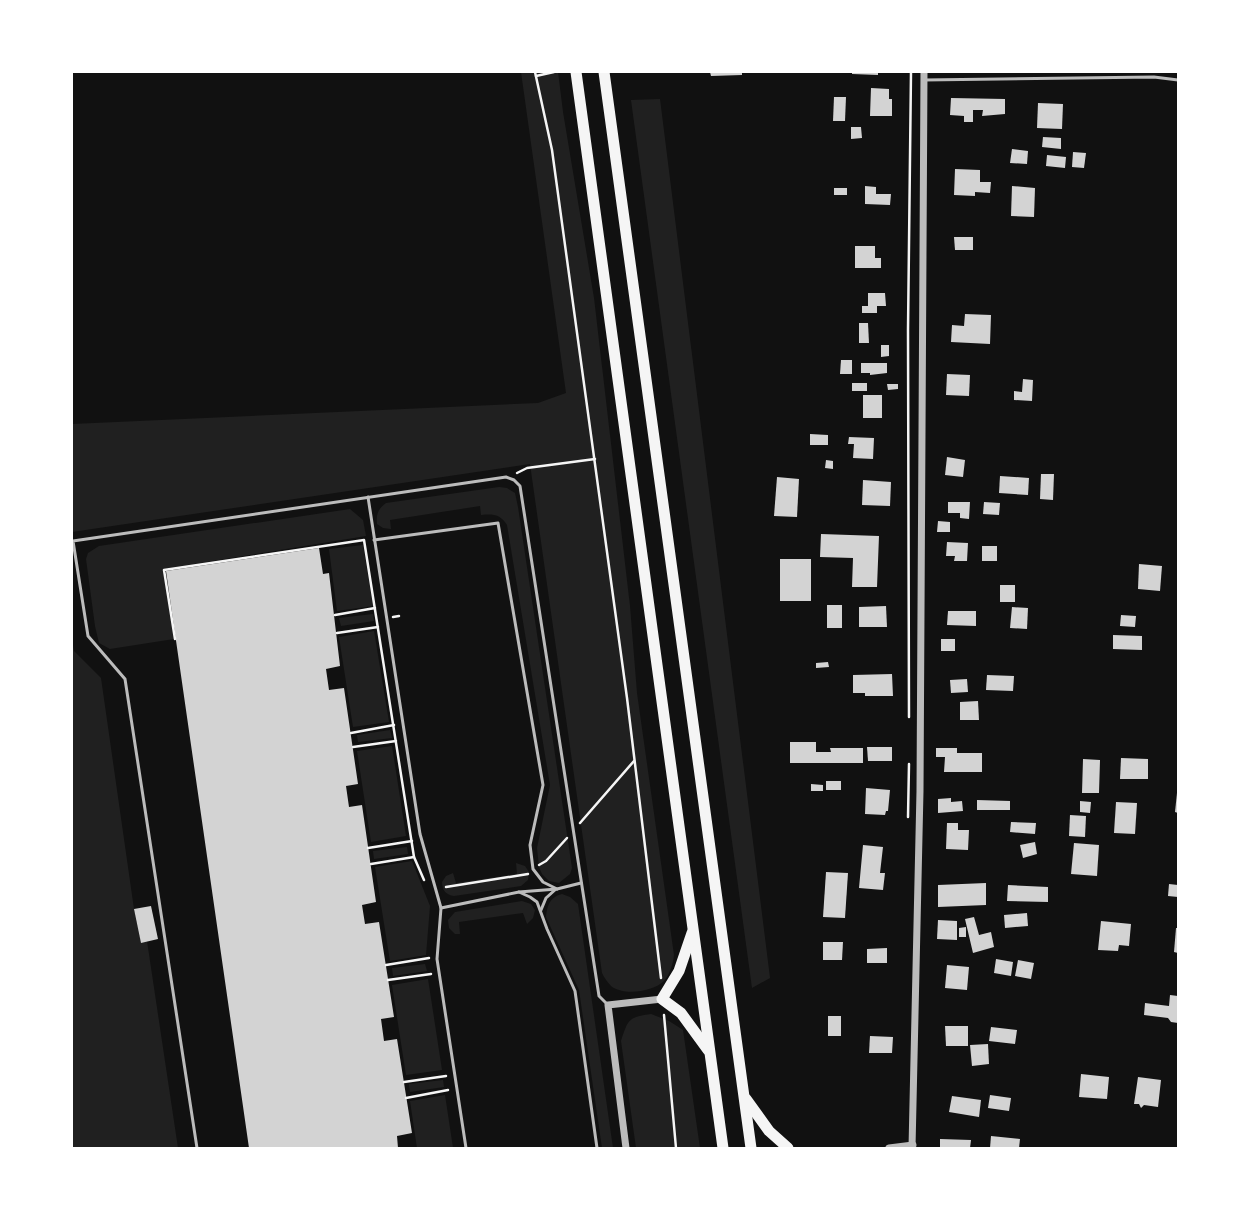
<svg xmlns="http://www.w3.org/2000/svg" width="1250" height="1220" font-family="Barlow,sans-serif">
<rect width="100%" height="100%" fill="#111"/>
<!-- green -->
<g fill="#202020">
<path d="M521,72h37l5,40 31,186 36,308 7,87 37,262c-1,9 -4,19 -10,26 -11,11 -41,15 -53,5 -4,-4 -7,-9 -9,-13l-72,-509 -458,68v-108l466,-21 28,-10z"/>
<polygon points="660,99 770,978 752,988 631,100"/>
<path d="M499,487l8,1 8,5 3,14 54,361 -2,6 -11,9 -10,-2 -7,-7 -3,-7 -2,-19 13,-63 -43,-260c-7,-11 -14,-11 -26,-10l-1,-9 -90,14 1,9 -8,-1 -6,-4c-1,-10 1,-15 9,-21z"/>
<polygon points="350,509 363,520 366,536 163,569 174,639 110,649 99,643 95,626 86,559 88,553 99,546"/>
<polygon points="363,545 373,606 337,611 329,549"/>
<polygon points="373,614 374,621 341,626 339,618"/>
<polygon points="374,631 389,722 353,727 339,637"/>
<polygon points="72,639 74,651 101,678 134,909 141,942 147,941 178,1148 72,1148"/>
<polygon points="390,730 392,738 358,742 357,735"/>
<polygon points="392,746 406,836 371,842 357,751"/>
<polygon points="407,847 408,854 374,859 373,851"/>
<polygon points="412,861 430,906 426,955 390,961 375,867"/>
<path d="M516,863l9,3 4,6 -1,8 -7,6 -67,10c-8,-1 -12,-6 -12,-14l4,-6 7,-3 3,10 61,-9z"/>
<path d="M562,894l8,3 8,7 35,244h-11l-23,-158 -33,-73c1,-12 4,-20 16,-23z"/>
<polygon points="522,901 531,904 535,910 533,918 527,924 523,913 459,922 460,934 455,934 449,928 448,920 455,912"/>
<polygon points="425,964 427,971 393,976 392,968"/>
<polygon points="428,979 442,1070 406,1075 392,985"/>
<path d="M651,1014l18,7 14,9 17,118h-64l-15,-107c7,-21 7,-24 30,-27z"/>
<polygon points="443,1080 444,1087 410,1092 409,1084"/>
<polygon points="445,1095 453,1148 417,1148 410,1101"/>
</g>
<!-- building -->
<g fill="#d3d3d3">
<polygon points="710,72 742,72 742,75 711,76"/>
<polygon points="852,72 878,72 878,75 852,74"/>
<polygon points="871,88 889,89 889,99 892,99 892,116 870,116"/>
<polygon points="834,97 846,97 845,121 833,121"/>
<polygon points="951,98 1005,99 1005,114 982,116 983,110 973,110 973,122 964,122 964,116 950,115"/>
<polygon points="1038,103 1063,104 1062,129 1037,128"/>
<polygon points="851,127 861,127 862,138 851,139"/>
<polygon points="1043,137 1061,138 1061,149 1042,147"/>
<polygon points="1012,149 1028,151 1027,164 1010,163"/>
<polygon points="1073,152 1086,153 1084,168 1072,167"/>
<polygon points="1047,155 1066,157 1065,168 1046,166"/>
<polygon points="955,169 980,170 980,182 991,182 990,193 975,192 975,196 954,195"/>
<polygon points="865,186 876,187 876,194 891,194 890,205 865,204"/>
<polygon points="1012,186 1035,188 1034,217 1011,216"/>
<rect x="834" y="188" width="13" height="7"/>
<polygon points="954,237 973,237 973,250 955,250"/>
<polygon points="855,246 875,246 875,258 881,258 881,268 855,268"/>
<polygon points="868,293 885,293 886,306 877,306 877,313 862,313 862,306 868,306"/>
<polygon points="965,314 991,315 990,344 951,342 952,325 964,326"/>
<polygon points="859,323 868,323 869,343 859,343"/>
<polygon points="881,345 889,345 889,356 881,357"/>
<polygon points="841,360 852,360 852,374 840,374"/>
<polygon points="861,363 887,363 887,373 870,375 870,373 861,373"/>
<polygon points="947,374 970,375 969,396 946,395"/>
<polygon points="1023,379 1033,380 1032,401 1014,400 1014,391 1022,392"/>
<rect x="852" y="383" width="15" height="8"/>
<polygon points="887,384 898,384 898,389 888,390"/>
<rect x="863" y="395" width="19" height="23"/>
<polygon points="810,434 828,435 828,445 810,445"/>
<polygon points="849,437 874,438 873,459 853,458 854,444 848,444"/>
<polygon points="947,457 965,460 963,477 945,475"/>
<polygon points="826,460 833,461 833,469 825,468"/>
<polygon points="1041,474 1054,474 1053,500 1040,499"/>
<polygon points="1000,476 1029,478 1028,495 999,493"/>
<polygon points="777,477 799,479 797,517 774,516"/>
<polygon points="863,480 891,482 890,506 862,505"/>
<polygon points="948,502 970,502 969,519 960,518 960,513 948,513"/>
<polygon points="984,502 1000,503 999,515 983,514"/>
<polygon points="938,521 950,522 950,532 937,532"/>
<polygon points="821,534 879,536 877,587 852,587 853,558 820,557"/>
<polygon points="947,542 968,543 967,561 954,561 955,556 946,556"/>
<rect x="982" y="546" width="15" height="15"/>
<polygon points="319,548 323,574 329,573 340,666 326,669 329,690 344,688 358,784 346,786 349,807 362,805 376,902 362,905 365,924 379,922 394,1017 381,1019 384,1041 397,1039 412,1133 397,1136 398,1148 249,1148 166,571"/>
<rect x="780" y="559" width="31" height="42"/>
<polygon points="1139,564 1162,566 1160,591 1138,589"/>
<rect x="1000" y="585" width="15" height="17"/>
<rect x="827" y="605" width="15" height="23"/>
<polygon points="886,606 887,627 859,627 859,607"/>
<polygon points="1012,607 1028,608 1027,629 1010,628"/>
<polygon points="948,611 976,611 976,626 947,625"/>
<polygon points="1121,615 1136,616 1135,627 1120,626"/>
<polygon points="1113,635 1142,636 1142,650 1113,649"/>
<rect x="941" y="639" width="14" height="12"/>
<polygon points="828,662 829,667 816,668 816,663"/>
<polygon points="892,674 893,696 865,696 865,693 853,693 853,675"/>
<polygon points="987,675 1014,676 1013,691 986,690"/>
<polygon points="967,679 968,692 951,693 950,680"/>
<polygon points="978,701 979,720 960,720 960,702"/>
<polygon points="790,742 816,742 816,752 831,752 830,748 863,748 863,763 790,763"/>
<polygon points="867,747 892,747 892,761 868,761"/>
<polygon points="936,748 957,748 957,753 982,753 982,772 944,772 945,757 936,757"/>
<polygon points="1121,758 1148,759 1148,779 1120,779"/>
<polygon points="1083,759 1100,760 1099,793 1082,793"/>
<rect x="826" y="781" width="15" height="9"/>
<polygon points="811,784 823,785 823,791 811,791"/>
<polygon points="866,788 890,790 888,811 886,811 885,815 865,814"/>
<polygon points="1177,793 1178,793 1178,813 1175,812"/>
<polygon points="951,798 951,802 962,801 963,811 938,813 938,799"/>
<polygon points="977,800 1010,801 1010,810 977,810"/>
<polygon points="1080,801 1091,802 1090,813 1080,812"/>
<polygon points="1116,802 1137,803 1135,834 1114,833"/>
<polygon points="1070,815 1086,816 1085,837 1069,836"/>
<polygon points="1011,822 1036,823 1035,834 1010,832"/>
<polygon points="947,823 958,823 958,830 969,830 968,850 946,849"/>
<polygon points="1035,842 1037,854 1023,858 1020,845"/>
<polygon points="1074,843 1099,845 1097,876 1071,874"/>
<polygon points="863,845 883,847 880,873 885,873 883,890 859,888"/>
<polygon points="826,872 848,873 845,918 823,917"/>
<polygon points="986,883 986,905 938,907 938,885"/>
<polygon points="1169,884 1178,885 1178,897 1168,896"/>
<polygon points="1008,885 1048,887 1048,902 1007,901"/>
<polygon points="151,906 158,939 141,943 134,909"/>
<polygon points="1027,913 1028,926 1005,928 1004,915"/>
<polygon points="974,917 979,935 991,932 994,947 973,953 965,919"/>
<polygon points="938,920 957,921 957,940 937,939"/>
<polygon points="1101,921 1131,924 1129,946 1119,945 1118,951 1098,950"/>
<polygon points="966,927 966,937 959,937 959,928"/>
<polygon points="1176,928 1178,928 1178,953 1174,952"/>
<polygon points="823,942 843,942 842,960 823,960"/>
<polygon points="887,948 887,963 867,963 867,949"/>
<polygon points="996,959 1013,962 1011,976 994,973"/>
<polygon points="1018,960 1034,963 1031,979 1015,976"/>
<polygon points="947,965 969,967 967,990 945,988"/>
<polygon points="1170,995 1178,996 1178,1023 1171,1022 1168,1018 1144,1015 1145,1003 1169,1006"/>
<rect x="828" y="1016" width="13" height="20"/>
<polygon points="945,1026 968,1026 968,1046 946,1046"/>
<polygon points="991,1027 1017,1030 1015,1044 989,1041"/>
<polygon points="870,1036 893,1037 892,1053 869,1053"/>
<polygon points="988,1044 989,1064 972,1066 970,1045"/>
<polygon points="1081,1074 1109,1077 1107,1099 1079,1097"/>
<polygon points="1138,1077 1161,1080 1158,1107 1144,1105 1141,1108 1139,1104 1134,1104"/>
<polygon points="990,1095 1011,1098 1009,1111 988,1108"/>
<polygon points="952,1096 981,1100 979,1117 949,1112"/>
<polygon points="991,1136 1020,1139 1019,1148 990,1148"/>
<polygon points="940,1139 971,1140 970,1148 940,1148"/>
</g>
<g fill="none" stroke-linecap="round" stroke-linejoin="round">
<!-- path -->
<g stroke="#f5f5f5" stroke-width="2.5">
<polyline points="535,72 552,150 627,698 661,978"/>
<polyline points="536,76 554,72"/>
<polyline points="517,473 527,468 595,459"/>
<polyline points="335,615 375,608"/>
<polyline points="393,617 399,616"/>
<polyline points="337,633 378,627"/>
<polyline points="175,639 164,570 364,540 414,857 424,880"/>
<polyline points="909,717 908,330 911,72"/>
<polyline points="351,733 394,725"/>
<polyline points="353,747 396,741"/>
<polyline points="908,817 909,764"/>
<polyline points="580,823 634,761"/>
<polyline points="368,848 412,841"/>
<polyline points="371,864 414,857"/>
<polyline points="539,865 546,861 567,838"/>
<polyline points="446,887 528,874"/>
<polyline points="386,965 429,958"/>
<polyline points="388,980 431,974"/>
<polyline points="664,1015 676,1148"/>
<polyline points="404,1082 446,1076"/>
<polyline points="406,1098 448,1090"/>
</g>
<!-- service -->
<g stroke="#bcbcbc" stroke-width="3">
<polyline points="924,80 1154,77 1178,80"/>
<polyline points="368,497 420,834 441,908 437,959 466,1148"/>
<polyline points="374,540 498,523 543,785 530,845 533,869 543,882 557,889"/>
<polyline points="519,892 530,897 537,902 547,929 575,991 597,1148"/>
<polyline points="441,908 519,892 557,889 581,883"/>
<polyline points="541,910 546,898 556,889"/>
<polyline points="197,1148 125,679 88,636 73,541 506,477 514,480 520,486 599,996 607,1004"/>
</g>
<!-- tertiary -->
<g stroke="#bcbcbc" stroke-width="7">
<polyline points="626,1148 608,1005 662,999"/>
<polyline points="889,1148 913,1145"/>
<polyline points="912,1148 920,791 924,72"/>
</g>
<!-- trunk -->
<g stroke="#f5f5f5" stroke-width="11">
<polyline points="576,72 723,1148"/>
<polyline points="604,72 751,1148"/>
<polyline points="692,933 679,971 662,999 681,1013 708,1050"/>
<polyline points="746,1099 769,1131 788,1148"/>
</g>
</g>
<!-- border -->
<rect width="1250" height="1220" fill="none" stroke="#ffffff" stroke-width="146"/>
</svg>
